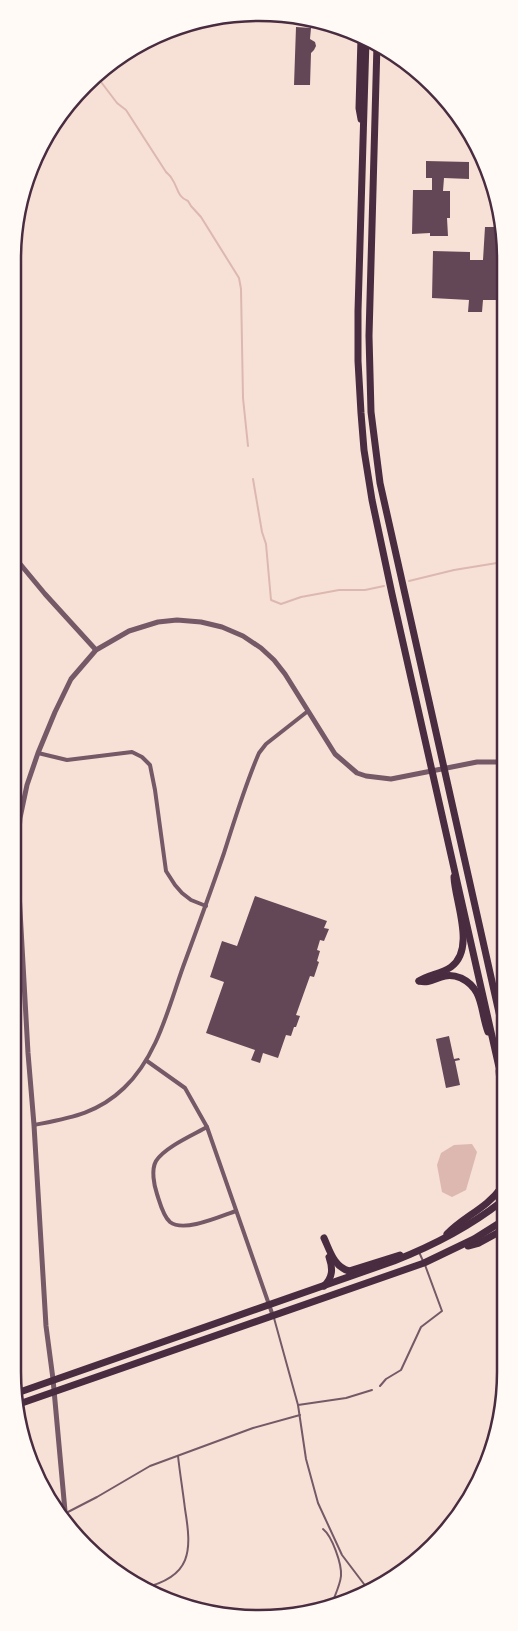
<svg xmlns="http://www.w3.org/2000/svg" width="518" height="1631" font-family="Raleway,sans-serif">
<rect width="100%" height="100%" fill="#f7e1d7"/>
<!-- water -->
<polygon fill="#dcb8b0" points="472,1144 477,1152 466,1190 452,1197 442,1192 437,1165 441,1153 454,1145"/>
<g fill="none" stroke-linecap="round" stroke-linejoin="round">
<!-- stream -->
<g stroke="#dcb8b0" stroke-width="2">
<path d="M98,78l19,25 9,7 40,62c2,2 5,4 6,7 6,8 5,18 16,22l3,5 10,11 38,61 2,11 2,109 5,48"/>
<polyline points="253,479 262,532 266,544 271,600 281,604 301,597 339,590 365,590 384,586"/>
<polyline points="409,581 454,570 503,562"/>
</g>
</g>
<!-- building -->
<g fill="#644757">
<polygon points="296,27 311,28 310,39 315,42 316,46 314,50 311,53 310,85 294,85"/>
<polygon points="426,161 469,162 469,179 444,178 443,191 450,191 450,218 447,218 448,236 430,236 430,233 412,234 413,190 432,190 432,178 426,178"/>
<polygon points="485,227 503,227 503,300 483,300 482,312 468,312 469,300 432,298 433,251 470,252 470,260 483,260"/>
<polygon points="255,896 327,921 324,928 329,929 324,941 320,940 317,950 320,951 317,961 319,962 314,977 310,976 296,1015 300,1016 296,1027 294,1027 291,1036 286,1035 278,1058 263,1053 260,1063 251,1060 255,1050 206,1033 224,982 210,977 222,941 237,946"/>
<polygon points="449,1036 454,1059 459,1058 460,1060 455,1061 460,1085 446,1088 436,1039"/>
</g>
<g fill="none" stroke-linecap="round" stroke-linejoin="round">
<!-- service -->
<g stroke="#755966" stroke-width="2">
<polyline points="419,1252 423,1261"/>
<polyline points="274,1318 298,1405 306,1459 318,1503 342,1555 367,1588"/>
<polyline points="380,1386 386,1379 401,1370 421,1327 442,1311 425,1265"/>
<polyline points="298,1405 346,1398 372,1390"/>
<polyline points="66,1513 97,1497 150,1466 253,1428 300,1415"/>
<path d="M323,1529c9,7 19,35 18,47 -1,10 -7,21 -10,30"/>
<path d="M143,1588c49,-11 49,-37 42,-79 -2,-17 -5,-35 -7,-53"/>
</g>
<!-- minor -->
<g stroke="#755966" stroke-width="4">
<polyline points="38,753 67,760 132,752 142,757 150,765 155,790 166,871 175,885 182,893 191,900 206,906"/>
<polyline points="147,1061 185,1088 207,1127 273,1316"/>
<path d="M34,1125c35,-7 63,-11 90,-37 33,-31 44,-79 59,-121 14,-38 28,-76 41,-114 11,-34 21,-68 35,-100l7,-9 42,-33"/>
<path d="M207,1127c-14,8 -42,20 -51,34 -5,9 -2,24 1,33 3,9 6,22 13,28 14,11 51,-6 66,-11"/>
</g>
<!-- tertiary -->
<g stroke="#755966" stroke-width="5">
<polyline points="16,559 45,594 96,650"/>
<polyline points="66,1522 53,1379 46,1326 34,1125 28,1053 17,857 20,818 27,785 38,753 55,712 71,679 96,650 129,631 158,622 177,620 201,622 222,627 243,636 261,648 274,660 285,674 335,754 357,773 366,776 391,779 477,762 502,762"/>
</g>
<!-- trunk -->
<g stroke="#4a2c40" stroke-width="7">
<polyline points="366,40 358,311 358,361 361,413 364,450 372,500 392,594 501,1076"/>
<polyline points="377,44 369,336 371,412 380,483 502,1026"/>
<polyline points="361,119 359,108 361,38"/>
<path d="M419,981c10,3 16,-3 26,-5 5,-1 11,0 16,2 23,11 19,33 27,54"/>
<path d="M419,981c9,-6 22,-7 32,-14 25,-18 4,-65 3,-90"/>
<polyline points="499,1071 501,1093"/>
<path d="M447,1234c16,-17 40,-26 54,-46"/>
<path d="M324,1238c6,13 10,29 25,33l51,-16"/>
<polyline points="468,1246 479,1243 501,1231"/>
<path d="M324,1286c9,-9 9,-17 5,-29"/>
<path d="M17,1393l377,-132c38,-15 75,-34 107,-59"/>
<polyline points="19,1404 424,1263 474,1239 501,1222"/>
</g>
</g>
<!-- crop -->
<path d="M0 0H518V1631H0ZM259 21H259A238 238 0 0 1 497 259V1372A238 238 0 0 1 259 1610H259A238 238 0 0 1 21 1372V259A238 238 0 0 1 259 21Z" fill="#fffaf5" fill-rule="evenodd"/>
<path fill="none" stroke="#4a2c40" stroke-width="2.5" d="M259 21H259A238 238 0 0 1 497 259V1372A238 238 0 0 1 259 1610H259A238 238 0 0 1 21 1372V259A238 238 0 0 1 259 21Z"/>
</svg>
